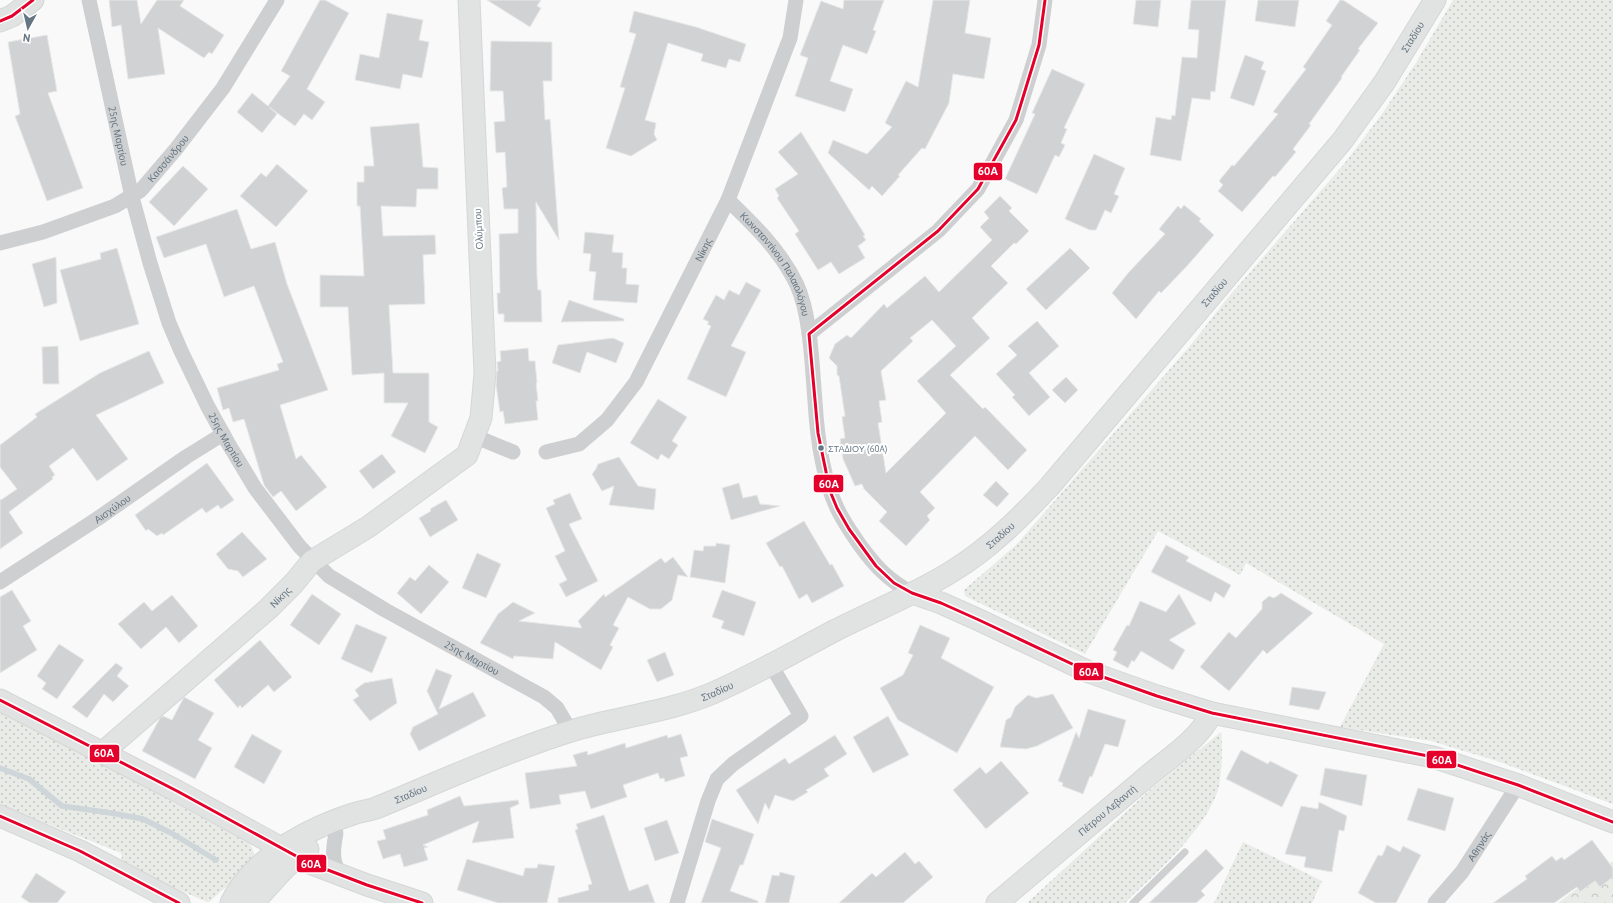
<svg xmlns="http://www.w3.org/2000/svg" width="1613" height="903" font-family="'PT Sans',sans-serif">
<defs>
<pattern id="grass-dots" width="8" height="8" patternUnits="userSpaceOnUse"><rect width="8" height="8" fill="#e8ebe6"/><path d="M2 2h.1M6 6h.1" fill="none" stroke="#c0c3c0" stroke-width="1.8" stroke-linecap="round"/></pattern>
<pattern id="forest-crowns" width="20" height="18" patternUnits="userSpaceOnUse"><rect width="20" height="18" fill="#e8ebe6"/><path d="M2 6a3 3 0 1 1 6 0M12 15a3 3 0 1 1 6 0" fill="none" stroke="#c0c3c0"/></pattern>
</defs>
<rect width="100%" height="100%" fill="#f9f9f9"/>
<!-- grass -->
<g fill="url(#grass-dots)">
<polygon points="1453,0 1613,0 1613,804 1497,761 1431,741 1340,727 1384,644 1246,563 1240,575 1158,531 1085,654 965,596 964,590 1016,545 1190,346 1226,300 1344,164 1382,114 1417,61"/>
<path d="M0,713l142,72 108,59c5,7 4,13 2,20l-43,38 -4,-1 -51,-22 -32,-18 -1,-8 -121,-48z"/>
<path d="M1221,732c2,14 1,47 -4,61 -16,42 -61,79 -92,110h-98l124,-114z"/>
<polygon points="1243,842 1322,881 1312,903 1214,903"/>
</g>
<!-- forest -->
<polygon fill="url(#forest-crowns)" points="1613,861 1613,903 1558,903"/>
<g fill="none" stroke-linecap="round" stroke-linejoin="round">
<!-- stream -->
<polyline stroke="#ced6d9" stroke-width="5.5" points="0,768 29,779 62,806 111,813 143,819 173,834 216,860"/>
</g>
<!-- building -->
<g fill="#d0d2d3" stroke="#e8e8e8" fill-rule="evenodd">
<polygon points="109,0 137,0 141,24 157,0 184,0 180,6 224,35 212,54 209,52 204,58 158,28 165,74 128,79 121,25 112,27"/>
<polygon points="320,0 325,0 349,13 307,89 325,102 312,120 304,114 295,126 269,107 277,114 262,133 237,112 252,93 268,106 290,76 281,71"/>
<polygon points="487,0 541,0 537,6 541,8 530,27"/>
<polygon points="844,0 884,0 873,30 876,31 867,54 843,45 830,81 853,89 845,112 795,96 808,58 800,55 821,1 843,9"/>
<polygon points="933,0 970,0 965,33 991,38 984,79 953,74 949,103 925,149 922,148 898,175 900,176 882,196 872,186 869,190 828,153 833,140 867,154 892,127 885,123 906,81 918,87"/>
<polygon points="1136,0 1161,0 1158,27 1133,24"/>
<polygon points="1191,0 1226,0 1215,92 1211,91 1210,100 1192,98 1181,161 1150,155 1156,117 1171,120 1172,115 1175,116 1182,57 1197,58 1199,30 1188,29"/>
<polygon points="1258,0 1299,0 1295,27 1255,21"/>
<polygon points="1340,0 1343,0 1378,23 1358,49 1360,50 1341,77 1342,78 1309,124 1311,125 1293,149 1296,152 1275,177 1273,176 1242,212 1218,191 1223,185 1219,181 1232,165 1234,166 1278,114 1273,112 1306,69 1303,67 1332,25 1326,21"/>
<polygon points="634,11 696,27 746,44 740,62 729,59 726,68 701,61 703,54 668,43 645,120 656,123 654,134 657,140 631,156 606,148 625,88 620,87 636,34 629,32"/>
<polygon points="387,13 423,20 419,40 429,42 422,78 403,74 400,89 355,80 360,54 379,58"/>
<polygon points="47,35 57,91 48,93 83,188 47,201 15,116 20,114 8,42"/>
<polygon points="491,41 552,42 552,81 543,81 545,120 550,119 559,240 536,202 537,277 538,290 541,290 542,322 504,322 504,314 498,314 497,293 500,293 499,234 518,233 518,209 504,209 502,188 507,187 505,152 496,153 494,122 505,121 503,91 490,91"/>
<polygon points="1245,55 1264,62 1261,69 1266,71 1254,106 1230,98"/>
<polygon points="1052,69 1085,84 1064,128 1067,129 1061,143 1065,145 1059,157 1055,155 1037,194 1005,179 1035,114 1032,113"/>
<polygon points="419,123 423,167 438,168 438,189 417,189 416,207 381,206 383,236 435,235 436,254 423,255 425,304 389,305 393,373 429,373 429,422 438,427 425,453 391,436 408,403 384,403 384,373 352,375 348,307 320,307 320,275 364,276 360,206 357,206 357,182 364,182 364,166 374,166 370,127"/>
<polygon points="801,132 865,235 863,236 866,240 858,246 865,258 839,274 831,262 818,270 795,234 799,231 777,198 779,196 775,189 798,174 778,152"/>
<polygon points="1094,154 1125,168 1114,194 1119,196 1111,213 1105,210 1096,230 1090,230 1065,219"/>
<polygon points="277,164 308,191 276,227 240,196 261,173 266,177"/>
<polygon points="183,166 208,189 174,226 149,202"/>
<path d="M1000,196l12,12 -3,3 20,20 -13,13 -2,-1 -23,23 17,17 -36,35 18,20 -40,37 33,34 2,-2 42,43 -19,20 -33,-34 -55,56 15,16 -8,8 3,4 -24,26 -27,-25 8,-9 -23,-23 -2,-5 -7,2 -12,-27 -3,-20 5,-1 -3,-21 3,-1 -6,-40 -2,-1v-9l-8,-8 6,-14 12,-9 4,3 33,-34 3,4 38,-32 14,16 53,-52 -12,-13 9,-9 -5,-6zM932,320l24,26 -39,35 29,32 -60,60 -8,-50 4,-1 -3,-21 7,-1 -5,-29 32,-30 -3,-3z"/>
<polygon points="1184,205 1201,219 1199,221 1214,235 1187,266 1161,293 1159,291 1136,319 1112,293 1129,272 1165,234 1159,229 1178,206 1181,209"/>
<polygon points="237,209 251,249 275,242 287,284 328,390 280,405 296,459 301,455 327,487 296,511 281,491 273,497 264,485 244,419 233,422 229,408 223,410 217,388 279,370 277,364 283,362 254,286 224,297 206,244 164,258 156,237"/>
<polygon points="585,232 614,235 612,252 623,253 622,268 627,268 626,284 639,285 637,303 593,300 596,272 589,271 591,254 583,253"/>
<polygon points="117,248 139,324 80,341 60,270 101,259 100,253"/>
<polygon points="1070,248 1090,268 1046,310 1026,289"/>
<polygon points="56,257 57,303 44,307 32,264"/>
<polygon points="746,282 761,290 731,346 746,352 726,397 687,379 711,326 707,324 709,322 703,319 716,295 724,300 729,290 739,295"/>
<polygon points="569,300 624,319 624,321 561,322"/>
<polygon points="1037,321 1059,346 1029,373 1050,397 1029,416 1012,397 1015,395 996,374 1017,355 1008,346"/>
<polygon points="613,338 624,343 616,363 587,352 580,373 552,363 558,345"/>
<polygon points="58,346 59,384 43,384 42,347"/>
<polygon points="528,348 529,361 535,361 537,383 536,383 538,401 536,401 538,420 505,424 503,411 500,412 496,385 497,371 498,371 497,362 501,361 500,351"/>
<polygon points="149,351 164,383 96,415 128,459 97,481 73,448 49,466 55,475 52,477 53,479 9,512 23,533 0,549 0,499 1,500 17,489 0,467 0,445 37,417 35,414 100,373"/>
<polygon points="1066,377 1078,390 1065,403 1052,390"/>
<polygon points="658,399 687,417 672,441 678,445 669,459 661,454 658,460 630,443"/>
<polygon points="382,454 396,472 373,489 359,471"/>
<polygon points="619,457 638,486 656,489 654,510 609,505 614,486 602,491 592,474 596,469 598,464"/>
<polygon points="207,463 234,500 221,509 218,505 206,513 202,508 163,535 162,533 157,536 148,529 146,531 135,515"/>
<polygon points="996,481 1009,494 997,507 983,495"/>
<polygon points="739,483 743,498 757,495 760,504 780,506 731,520 722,488"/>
<polygon points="570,493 582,519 569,524 598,581 566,597 559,584 567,580 555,556 565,551 546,508 555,504 553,500"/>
<polygon points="446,500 458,520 430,537 419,518 431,511 430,509"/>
<polygon points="804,521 830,565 832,564 844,586 812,603 807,594 799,599 782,566 780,567 766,543"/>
<polygon points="242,532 267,559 243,577 238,571 228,569 216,554"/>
<polygon points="716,543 730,545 725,583 690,577 694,550 703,551 704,546 716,546"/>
<polygon points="1166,545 1189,557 1186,561 1231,585 1224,598 1215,592 1211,602 1151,572"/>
<polygon points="477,553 501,564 486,598 462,588"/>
<polygon points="673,557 688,577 678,575 672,600 661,609 650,609 628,597 613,625 619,628 610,645 613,647 601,670 555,642 553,659 514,656 513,659 480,643 498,614 513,602 535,613 519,621 582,628 578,621 604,594 605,597 661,558 665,563"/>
<polygon points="429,565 449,582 421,614 397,593 410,577 415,581"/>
<polygon points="12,590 31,621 23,626 37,650 0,673 0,597"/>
<polygon points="722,590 756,602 744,636 721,628 724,621 712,617"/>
<polygon points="1281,593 1313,613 1267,654 1263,650 1229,691 1200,667 1229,632 1236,638 1262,609 1262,602 1269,596 1274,598"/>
<polygon points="312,594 341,614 319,645 290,625"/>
<polygon points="1179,594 1196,624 1169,640 1185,650 1173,670 1141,651 1134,662 1132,660 1128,668 1113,660 1117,652 1113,650 1127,625 1129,626 1140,601 1166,612"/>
<polygon points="172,595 198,626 179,643 166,627 141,649 118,624 144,602 152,611"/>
<polygon points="356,624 387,637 372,673 341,659"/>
<polygon points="920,625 950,638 941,658 994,687 957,753 898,720 880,688 903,675 913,655 908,653"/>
<polygon points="260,640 292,677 274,692 268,685 242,708 240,705 238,708 214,680"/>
<polygon points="59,644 84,660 57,699 42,689 46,683 37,676"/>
<polygon points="665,652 674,675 657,682 647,660"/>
<polygon points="116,663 123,668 117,676 129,686 113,702 104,694 87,718 72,707"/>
<polygon points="436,669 452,675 439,709 473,692 486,716 419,751 410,734 413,727 438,714 427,691"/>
<polygon points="392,678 397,703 370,721 353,700 359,696 355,690 364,683"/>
<polygon points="1292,687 1326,692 1319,710 1289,705"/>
<polygon points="1053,694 1073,728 1037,746 1026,749 1000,747 1006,720 1011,717 1015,707 1028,695 1036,698"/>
<polygon points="184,697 214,713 198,740 212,748 195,779 142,751 160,718 163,716 172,720"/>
<polygon points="1088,709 1126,720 1118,747 1105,744 1092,777 1090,776 1083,794 1062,786 1063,783 1058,781 1076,732 1079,738"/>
<polygon points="888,716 909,755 873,773 853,737"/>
<polygon points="252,734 282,751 264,784 234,767"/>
<polygon points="681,734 688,756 680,758 685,776 665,782 664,778 660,779 658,773 623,785 627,797 591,809 585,791 559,795 561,804 530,809 525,773 577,766 573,755 587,751 588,755 625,743 626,748 667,735 668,738"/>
<polygon points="835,735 847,754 824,769 829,776 806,790 808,792 793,801 775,795 769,810 765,803 758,824 736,790 785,758 789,764"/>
<polygon points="1241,750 1268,764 1270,761 1298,775 1282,807 1226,779"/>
<polygon points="1001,761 1029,793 986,829 953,790 980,767 986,774"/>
<polygon points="1325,768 1367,775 1362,806 1320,795"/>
<polygon points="1418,788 1454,798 1445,831 1407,820"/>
<polygon points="460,796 464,806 518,800 519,804 510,808 514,838 472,843 479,821 423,845 428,847 424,848 428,860 404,867 400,854 383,859 377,841 386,839 383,830 428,815 427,810"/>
<polygon points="1319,802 1347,816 1344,831 1339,830 1332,872 1304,867 1306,857 1285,854 1301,806 1318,809"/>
<polygon points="604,815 629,891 648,884 655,903 558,903 558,898 589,890 588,885 592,884 575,830 578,829 576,824"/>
<polygon points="712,819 754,834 743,865 740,865 730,891 758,901 758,903 701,903 721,848 705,842"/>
<polygon points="667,820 679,853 655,861 644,828"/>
<polygon points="1592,840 1613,868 1613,877 1600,887 1595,881 1580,892 1577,887 1554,903 1493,903 1527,879 1525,876 1552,856 1556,861 1562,857 1564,860"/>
<polygon points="1387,845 1400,852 1403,846 1421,855 1396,903 1376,903 1358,893 1378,855 1382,856"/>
<polygon points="1206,849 1224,868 1201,891 1205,895 1196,903 1149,903"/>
<polygon points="905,852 915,864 919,861 933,877 903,903 839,903 872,873 876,877"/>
<polygon points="467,859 523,876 525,868 537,868 538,864 555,866 547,903 498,903 457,890"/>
<polygon points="780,872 795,876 789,903 765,903 772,875 779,876"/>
<polygon points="36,873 66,892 57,903 30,903 21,897"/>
</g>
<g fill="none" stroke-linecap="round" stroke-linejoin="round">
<defs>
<g id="secondary">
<polyline points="0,21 12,16 33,0"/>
<polyline points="912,593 941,603 979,620 1089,672 1157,696 1212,713 1433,757 1518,785 1613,822"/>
<polyline points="0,700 177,791 307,862 367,885 422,903"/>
<path id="s7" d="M102,753l166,-144 26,-26 18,-22 56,-34 99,-72 14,-37 4,-45 -16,-373"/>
<polyline points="0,816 80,851 179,903"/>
<path id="s8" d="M231,903c11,-24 36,-46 58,-60 20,-12 42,-22 64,-29 8,-3 15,-3 23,-6 68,-28 135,-59 205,-80 44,-12 90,-17 132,-35 41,-18 81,-41 121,-62 39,-20 80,-36 117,-59 38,-23 69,-54 99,-86l292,-345 42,-58 51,-83"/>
<polyline points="253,903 285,868 308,849"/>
<path id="s9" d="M997,903c48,-41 97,-82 146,-123 24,-21 54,-38 69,-67"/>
</g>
</defs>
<!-- secondary casing -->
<use href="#secondary" stroke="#d5d6d7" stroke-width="23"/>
<!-- lane -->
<polyline stroke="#cecfd0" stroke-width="7" points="1133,903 1185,852"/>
<!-- street -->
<g stroke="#cecfd0" stroke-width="15">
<path id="s1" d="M89,0l43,197 18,66 19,60 12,28 27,56 20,36 27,45 45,59 29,29 56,34 159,87 13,11 14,24"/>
<path id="s2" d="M728,200c26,25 53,51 69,85 14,31 15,82 18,116 2,35 7,75 22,107 6,13 14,24 22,36 16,22 29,36 53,49"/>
<path id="s3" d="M0,243l43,-11 72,-26 26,-16 35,-41 47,-61 54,-88"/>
<polyline points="809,334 938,231 978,189 1016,120 1039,45 1045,0"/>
<polyline points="474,436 513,452"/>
<path id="s4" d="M546,452l33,-8 28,-24 29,-38 92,-182 62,-162 6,-38"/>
<path id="s5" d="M0,582l97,-63 89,-62 37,-23"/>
<path d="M336,833c-3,16 -5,29 5,42"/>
<polyline points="677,903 708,801 717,779 733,764 801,716 771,665"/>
<path id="s6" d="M1435,903l27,-31 56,-87"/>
</g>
<!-- secondary -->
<use href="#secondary" stroke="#e1e2e2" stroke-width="21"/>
<defs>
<g id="bus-1">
<polyline points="1045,0 1039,45 1016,120 978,189 938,231 809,334 818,433 830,491 837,508 849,529 876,566 894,583 912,593 941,603 979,620 1089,672 1157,696 1212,713 1433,757 1518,785 1613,822"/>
<polyline points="0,21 12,16 33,0"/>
<polyline points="0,700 177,791 307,862 367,885 422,903"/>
<polyline points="0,816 80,851 179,903"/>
</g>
</defs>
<!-- bus-1 casing -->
<use href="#bus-1" stroke="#fff" stroke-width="6"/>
<!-- bus-1 -->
<use href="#bus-1" stroke="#e4002b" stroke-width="3"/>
</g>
<!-- markers -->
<circle fill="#657683" stroke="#fff" stroke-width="1.5" cx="821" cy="448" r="3.5"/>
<g text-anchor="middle" stroke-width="4" stroke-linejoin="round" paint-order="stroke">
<!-- bus labels -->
<g font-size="9" fill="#657683" stroke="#fff" text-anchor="start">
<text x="828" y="452">ΣΤΑΔΙΟΥ (60A)</text>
</g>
<!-- street labels -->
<g font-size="10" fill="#657683" stroke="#fff">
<text dy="4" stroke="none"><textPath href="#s8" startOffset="1512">Σταδίου</textPath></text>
<text dy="4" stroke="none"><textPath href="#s1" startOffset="139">25ης Μαρτίου</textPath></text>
<text dy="4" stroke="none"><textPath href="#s3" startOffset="193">Κασσάνδρου</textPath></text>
<text transform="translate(478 229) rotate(-93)" y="4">Ολύμπου</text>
<text dy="4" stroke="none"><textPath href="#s4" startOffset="267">Νίκης</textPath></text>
<text dy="4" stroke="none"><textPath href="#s2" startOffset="81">Κωνσταντίνου Παλαιολόγου</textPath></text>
<text dy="4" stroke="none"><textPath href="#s8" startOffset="1188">Σταδίου</textPath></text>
<text dy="4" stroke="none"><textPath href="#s1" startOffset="463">25ης Μαρτίου</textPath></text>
<text dy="4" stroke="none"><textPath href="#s5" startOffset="134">Αισχύλου</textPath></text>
<text dy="4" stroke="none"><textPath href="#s8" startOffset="864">Σταδίου</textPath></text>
<text dy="4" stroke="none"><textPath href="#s7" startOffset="237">Νίκης</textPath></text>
<text dy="4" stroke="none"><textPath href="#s1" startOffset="799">25ης Μαρτίου</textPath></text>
<text dy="4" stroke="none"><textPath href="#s8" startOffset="540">Σταδίου</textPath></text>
<text dy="4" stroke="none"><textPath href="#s8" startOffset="216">Σταδίου</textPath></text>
<text dy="4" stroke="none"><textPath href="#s9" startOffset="144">Πέτρου Λεβαντή</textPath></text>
<text dy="4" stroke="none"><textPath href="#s6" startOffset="72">Αθηνάς</textPath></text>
</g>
</g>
<g stroke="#fff" stroke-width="1.5">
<rect x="973" y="162" width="30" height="19" rx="4" fill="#e4002b"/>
<rect x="813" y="474" width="31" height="19" rx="4" fill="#e4002b"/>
<rect x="1073" y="662" width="31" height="19" rx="4" fill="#e4002b"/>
<rect x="89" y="744" width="31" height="19" rx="4" fill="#e4002b"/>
<rect x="1426" y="750" width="31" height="19" rx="4" fill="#e4002b"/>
<rect x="296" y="854" width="31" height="19" rx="4" fill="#e4002b"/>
</g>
<g font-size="11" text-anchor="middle" font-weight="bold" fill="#fff">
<text x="988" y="175">60Α</text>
<text x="829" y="488">60Α</text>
<text x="1089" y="676">60Α</text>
<text x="104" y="757">60Α</text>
<text x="1442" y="764">60Α</text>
<text x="311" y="868">60Α</text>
</g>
<!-- north arrow -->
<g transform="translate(28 28) rotate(188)" stroke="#ffffff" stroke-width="3" paint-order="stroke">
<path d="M0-3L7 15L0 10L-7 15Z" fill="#657683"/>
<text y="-6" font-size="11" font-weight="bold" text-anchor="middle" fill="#657683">N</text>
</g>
</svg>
